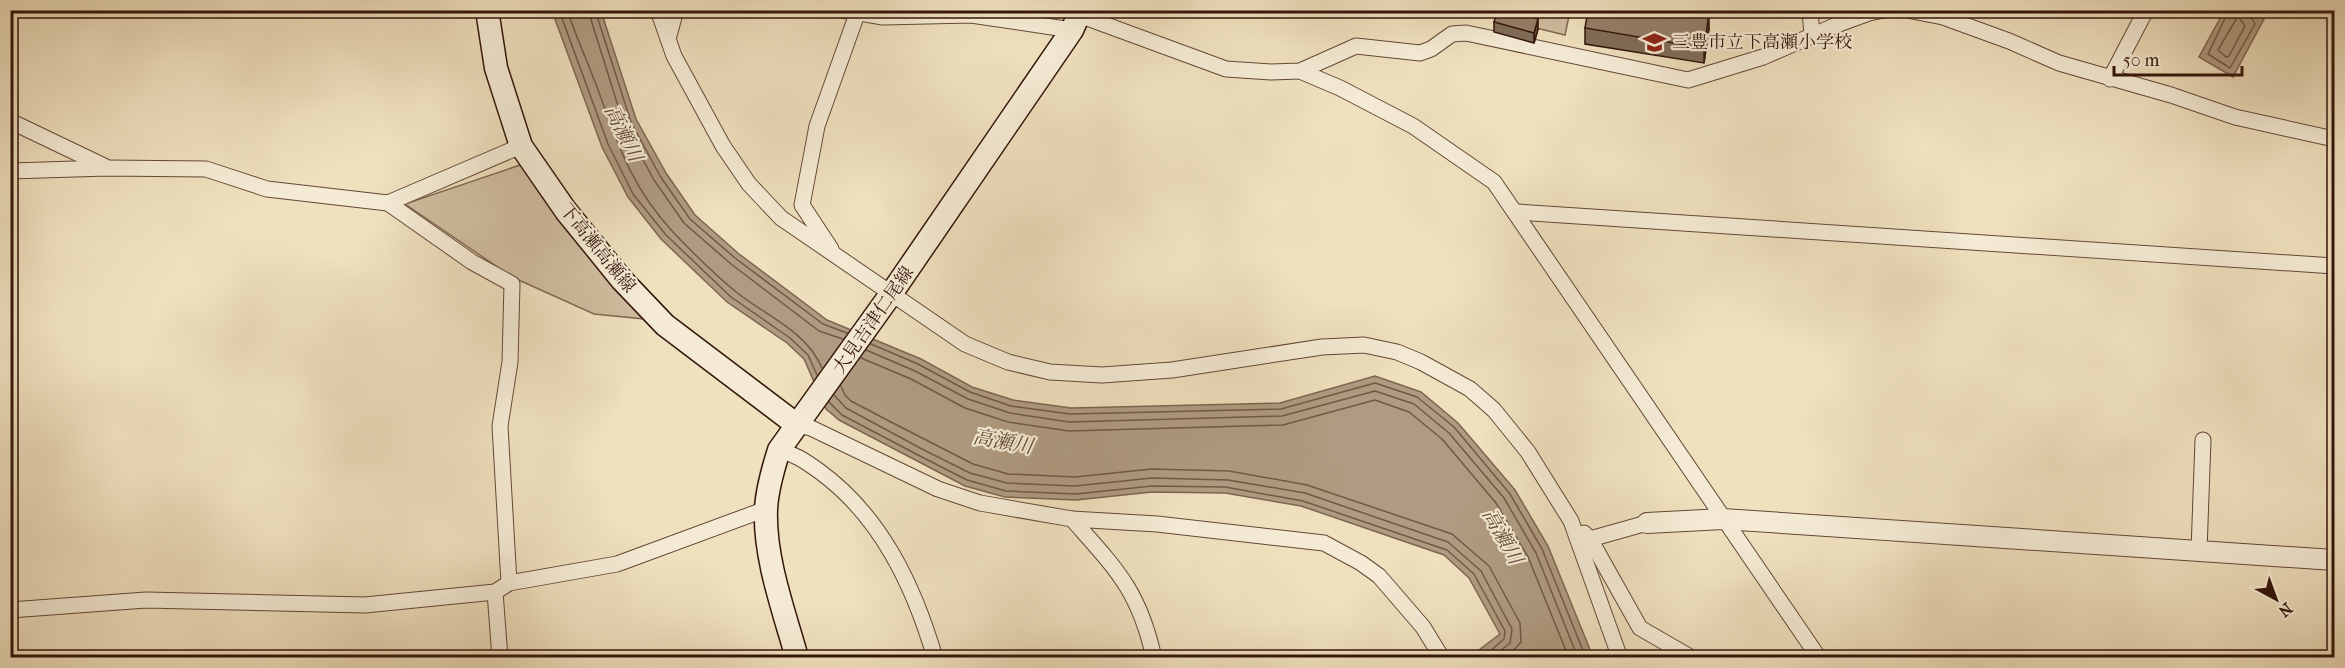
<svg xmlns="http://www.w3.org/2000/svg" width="2345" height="668" font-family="'IM FELL French Canon','Noto Serif JP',serif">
<rect width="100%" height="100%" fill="#efe0be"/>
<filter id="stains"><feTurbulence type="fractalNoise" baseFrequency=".00333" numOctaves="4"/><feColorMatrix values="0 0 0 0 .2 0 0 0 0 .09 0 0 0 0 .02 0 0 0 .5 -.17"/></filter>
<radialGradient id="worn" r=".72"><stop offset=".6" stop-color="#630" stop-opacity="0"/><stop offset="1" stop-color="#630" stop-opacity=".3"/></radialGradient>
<!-- green -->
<g fill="#cfbd9f" stroke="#826954" stroke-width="1.5">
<polygon points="1467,11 1570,11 1565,35"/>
<polygon points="526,163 645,319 594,314 512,277 405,204"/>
</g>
<!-- water -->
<g fill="#af9b81" stroke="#7e6551" stroke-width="1.5">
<polygon points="552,11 601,11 636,119 666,173 695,215 739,254 827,320 921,359 972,387 1013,400 1071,408 1280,403 1375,376 1421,392 1458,423 1515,490 1548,546 1593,657 1476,657 1475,653 1500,634 1469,578 1444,555 1301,506 1225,493 1152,492 1076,500 1005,497 965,486 839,420 826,409 804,359 787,343 727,302 661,239 628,197 602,147"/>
<polygon points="2224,11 2248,11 2264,19 2233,77 2199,57"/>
</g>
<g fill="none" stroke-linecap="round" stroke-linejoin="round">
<!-- shore -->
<g stroke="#725846" stroke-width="1.5">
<polyline points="559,10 608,144 633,194 666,235 731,297 790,338 808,355 817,375"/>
<path d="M567,10c9,26 20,51 30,77 21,57 33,98 75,144 20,21 41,42 63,60 30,25 71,39 87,77"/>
<polyline points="588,10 624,125 654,180 684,223 731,264 819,331 843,339"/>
<polyline points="595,10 631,122 660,176 690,219 735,258 823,324 847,333"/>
<polyline points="2229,10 2208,54 2230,68 2255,24 2247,10"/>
<polygon points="2238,16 2245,26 2229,56 2226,57 2218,50"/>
<polyline points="871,344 918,364 970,392 1011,406 1070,414 1281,409 1375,383 1417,397 1454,427 1510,494 1542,549 1586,658"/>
<polyline points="866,350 915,371 968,399 1010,413 1069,422 1282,416 1375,391 1414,404 1449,433 1504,498 1536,553 1578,658"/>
<polyline points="861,358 911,379 965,408 1008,422 1069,431 1283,425 1375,400 1409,412 1442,439 1496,503 1528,557 1569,658"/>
<polyline points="841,386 845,395 851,401 889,421 973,464 1008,474 1075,477 1152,469 1229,471 1307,485 1452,534 1489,566 1520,623 1521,642 1507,658"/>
<polyline points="834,395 846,408 922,449 970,473 1007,483 1075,486 1152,478 1228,480 1305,493 1448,542 1481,571 1512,629 1510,643 1492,658"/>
<polyline points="829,402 842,415 918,455 967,480 1006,491 1076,494 1152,486 1225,487 1303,501 1447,550 1474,574 1505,631 1504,639 1482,658"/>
</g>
<defs>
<g id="minor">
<polyline points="658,10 674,56 723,146 749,184 781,218 965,344 1008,362 1050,372 1102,375 1172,370 1322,347 1364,345 1397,352 1421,362 1470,389 1494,410 1528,452 1571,521 1620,658"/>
<polyline points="842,10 883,17 971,15 1072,30"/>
<polyline points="1810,10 1812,36"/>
<polyline points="1907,10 1943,17 2009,41 2059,63 2171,95 2235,117 2334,139"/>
<polyline points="1079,15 1226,69 1271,72 1300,71 1356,46 1420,53 1431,49 1452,34 1466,33 1688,80 1763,57 1839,24 1869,13 1884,10"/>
<polyline points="668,39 676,10"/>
<polyline points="1300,71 1340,88 1413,126 1494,182 1819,658"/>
<polyline points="2110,79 2146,10"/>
<polyline points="10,121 104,166"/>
<polyline points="10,171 107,168 206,169 267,189 388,203 521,146"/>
<polyline points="388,203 472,262 512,284 510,362 500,426 509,583"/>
<polyline points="1517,212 2334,266"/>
<polyline points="831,249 802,205 817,126 857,14"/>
<polyline points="797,425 811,428 938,489 980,503 1072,519 1157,524 1324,543 1361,563 1379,576 1423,627 1442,658"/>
<path d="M779,450c16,4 26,11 40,21 62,45 95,115 116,187"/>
<path d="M1072,519c44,50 67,71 82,139"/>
<polyline points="1584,533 1590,539 1647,523"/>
<polyline points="1590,539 1640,628 1692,658"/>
<polyline points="2199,551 2203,440"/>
<polyline points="495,592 500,658"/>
<polyline points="10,610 146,600 365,605 495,592 509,583 617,564 766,509"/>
</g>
<polyline id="tertiary" points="1647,523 1723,519 2334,560"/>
<g id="secondary">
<polyline points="487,10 496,68 521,146 566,211 622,280 665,325 797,425"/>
<path d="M797,658c-13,-47 -33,-100 -31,-149 1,-20 7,-40 13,-59l112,-156 181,-264 9,-20"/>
</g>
</defs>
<!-- minor casing -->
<use href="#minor" stroke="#634837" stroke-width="17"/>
<!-- tertiary casing -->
<use href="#tertiary" stroke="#634837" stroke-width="22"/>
<!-- secondary casing -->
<use href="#secondary" stroke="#34150a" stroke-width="25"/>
<!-- minor -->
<use href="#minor" stroke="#f5ebd5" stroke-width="15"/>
<!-- tertiary -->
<use href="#tertiary" stroke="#f5ebd5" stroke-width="20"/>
<!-- secondary -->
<use href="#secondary" stroke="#f5ebd5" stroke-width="22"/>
</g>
<!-- wall -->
<g fill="#806d59" stroke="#34150a" stroke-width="1.5">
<polygon points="1494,22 1538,29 1534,43 1494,32"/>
<polygon points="1585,28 1709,28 1704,63 1585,44"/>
</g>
<!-- shaded-wall -->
<g fill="#685949" stroke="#34150a" stroke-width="1.5">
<polygon points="1709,13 1709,28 1704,63 1704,48"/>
<polygon points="1538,19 1538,29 1534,43 1534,33"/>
</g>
<!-- building -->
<g fill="#957f68" stroke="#34150a" stroke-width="1.5">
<polygon points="1498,10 1508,10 1538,19 1534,33 1494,22"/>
<polygon points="1588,10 1696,10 1709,13 1704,48 1585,28"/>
</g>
<!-- icons -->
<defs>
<symbol id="school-bare" viewBox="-9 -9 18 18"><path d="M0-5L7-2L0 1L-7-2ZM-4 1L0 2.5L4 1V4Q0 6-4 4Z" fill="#8f2418" stroke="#f5ebd5" stroke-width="2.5" paint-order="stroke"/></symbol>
</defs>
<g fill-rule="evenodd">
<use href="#school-bare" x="1638" y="26" width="33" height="33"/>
</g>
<g text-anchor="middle" stroke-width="4.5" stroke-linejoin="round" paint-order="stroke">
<!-- poi labels -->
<g font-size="18" fill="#34150a" stroke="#f5ebd5" text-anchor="start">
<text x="1672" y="48">三豊市立下高瀬小学校</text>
</g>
<!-- street labels -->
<g font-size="18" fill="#34150a" stroke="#f5ebd5">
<text transform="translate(598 248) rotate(51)" y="6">下高瀬高瀬線</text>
<text transform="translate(873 320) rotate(-55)" y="6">大見吉津仁尾線</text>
</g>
<!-- water labels -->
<g font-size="20" font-style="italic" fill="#654b3a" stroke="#f5ebd5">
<text transform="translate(624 133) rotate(64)" y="7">高瀬川</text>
<text transform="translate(1003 441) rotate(10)" y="7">高瀬川</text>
<text transform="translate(1503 536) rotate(61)" y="7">高瀬川</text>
</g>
</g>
<!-- margin -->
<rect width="2345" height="668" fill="none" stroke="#efe0be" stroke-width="36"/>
<rect x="12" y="12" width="2321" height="644" fill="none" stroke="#34150a" stroke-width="3"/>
<rect x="18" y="18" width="2309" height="632" fill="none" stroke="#34150a" stroke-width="1.5"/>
<!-- north arrow -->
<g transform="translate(2276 599) rotate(139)" stroke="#f5ebd5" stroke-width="4.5" paint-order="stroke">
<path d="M0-4.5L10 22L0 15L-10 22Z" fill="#34150a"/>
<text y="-9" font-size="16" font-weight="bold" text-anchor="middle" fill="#34150a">N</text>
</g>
<!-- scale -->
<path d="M2114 66v9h128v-9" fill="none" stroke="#34150a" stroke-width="3"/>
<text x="2123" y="66" font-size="18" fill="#34150a" stroke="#f5ebd5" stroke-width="4.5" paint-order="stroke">50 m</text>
<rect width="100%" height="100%" filter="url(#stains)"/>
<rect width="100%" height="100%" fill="url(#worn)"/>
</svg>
